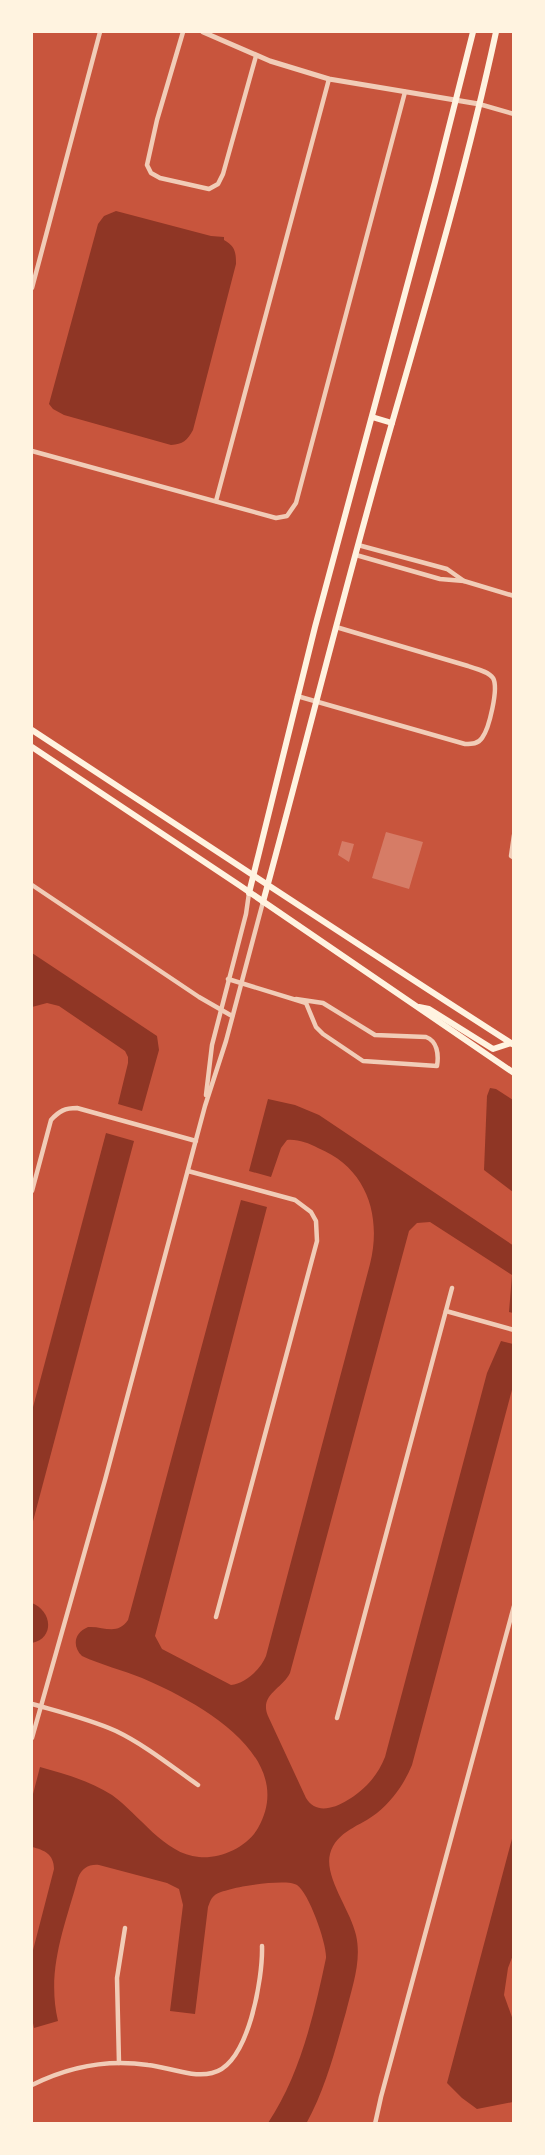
<svg xmlns="http://www.w3.org/2000/svg" width="545" height="2155" font-family="Raleway,sans-serif">
<rect width="100%" height="100%" fill="#c8553d"/>
<!-- water -->
<g fill="#8f3625">
<path d="M116,211l95,25 13,1v3c11,6 12,12 12,24l-43,166c-6,11 -10,14 -22,15l-107,-30 -11,-6 -4,-5 49,-180 6,-8z"/>
<polygon points="32,953 157,1036 159,1050 142,1111 118,1104 128,1063 128,1057 125,1051 59,1006 47,1003 32,1007"/>
<polygon points="490,1088 496,1089 513,1100 513,1192 484,1170 487,1096"/>
<path d="M268,1099l27,6 24,10 195,131 -1,67 -4,-1 3,-37 -82,-53 -13,1 -8,8 -119,442c-8,16 -31,22 -22,43l38,82c14,24 47,1 61,-13 8,-8 14,-18 18,-28l102,-384 14,-32 12,3v42l-101,379c-8,19 -19,35 -35,48 -16,13 -41,18 -47,41 -6,23 21,57 26,81 6,26 -4,52 -10,77 -11,38 -20,76 -40,112l-38,-1c32,-48 46,-108 58,-165 1,-14 -17,-65 -29,-73 -10,-7 -72,2 -82,10 -4,3 -5,7 -7,12l-13,107 -25,-3 13,-106 -4,-16 -12,-6 -68,-18c-10,-1 -17,3 -21,13 -13,48 -32,92 -20,143l-24,7 -2,-10v-64l22,-85c0,-15 -10,-19 -22,-22v-49l8,-31c25,7 50,14 72,28 28,20 52,59 87,62 22,2 48,-10 59,-29 41,-72 -62,-127 -116,-150 -19,-8 -41,-13 -60,-22 -10,-10 -8,-23 6,-29 16,-1 29,9 40,-7l113,-420 26,7 -112,429 7,13 69,36c14,-1 30,-16 35,-29l104,-392c12,-48 -3,-96 -52,-116 -10,-5 -20,-9 -31,-8l-6,8 -10,29 -22,-6z"/>
<polygon points="106,1133 134,1141 32,1525 32,1411"/>
<path d="M32,1603c20,8 23,35 0,40z"/>
<polygon points="513,1835 513,1955 508,1968 504,1995 513,2020 513,2102 477,2109 462,2098 447,2083"/>
</g>
<!-- building -->
<g fill="#d67c66">
<polygon points="386,832 423,842 409,889 372,878"/>
<polygon points="342,841 354,844 349,862 338,855"/>
</g>
<g fill="none" stroke-linecap="round" stroke-linejoin="round">
<!-- minor -->
<g stroke="#f1ccb7" stroke-width="4.5">
<polyline points="183,32 157,120 147,165 151,173 160,178 209,189 218,184 223,174 256,56"/>
<polyline points="479,104 514,114"/>
<polyline points="32,288 100,32"/>
<polyline points="32,451 276,518 287,516 296,503 405,92"/>
<polyline points="216,501 329,79"/>
<polyline points="358,545 447,569 464,581"/>
<polyline points="356,555 440,579 464,581 514,596"/>
<path d="M297,696l168,48c7,0 13,0 17,-6 7,-9 17,-50 11,-60 -5,-7 -17,-9 -25,-12l-132,-39"/>
<polyline points="514,835 511,856 514,858"/>
<polyline points="32,885 199,997 232,1016"/>
<path d="M228,979l78,24 10,24 7,7 40,27 74,5c2,-12 0,-25 -11,-29l-51,-2 -52,-32 -27,-4"/>
<polyline points="206,1095 212,1045 246,914 249,893"/>
<polyline points="188,1171 295,1200 311,1212 316,1221 317,1241 216,1617"/>
<path d="M32,1191l19,-71c8,-9 14,-12 26,-12l119,33"/>
<polyline points="446,1311 514,1330"/>
<path d="M32,1704c28,8 57,15 84,27 29,14 55,35 82,54"/>
<polyline points="337,1718 452,1288"/>
<polyline points="32,1738 105,1480 205,1106 226,1041 263,902"/>
<polyline points="119,2063 117,1978 125,1928"/>
<path d="M32,2085c36,-18 76,-26 116,-20 20,2 44,13 64,8 37,-8 51,-96 50,-127"/>
<polyline points="375,2124 381,2097 514,1606"/>
</g>
<!-- tertiary -->
<polyline stroke="#f1ccb7" stroke-width="5" points="203,32 270,61 329,79 479,104"/>
<!-- secondary -->
<g stroke="#fff3e0" stroke-width="6">
<polyline points="372,417 392,423"/>
<path d="M32,730c160,105 320,211 482,315"/>
<polyline points="32,747 239,885 514,1073"/>
<polyline points="249,893 315,627 435,182 473,32"/>
<path d="M263,902c43,-157 82,-316 127,-472 38,-132 77,-264 106,-398"/>
<polyline points="419,1007 429,1009 493,1049 511,1043"/>
</g>
</g>
<!-- border -->
<rect width="545" height="2155" fill="none" stroke="#fff3e0" stroke-width="66"/>
</svg>
